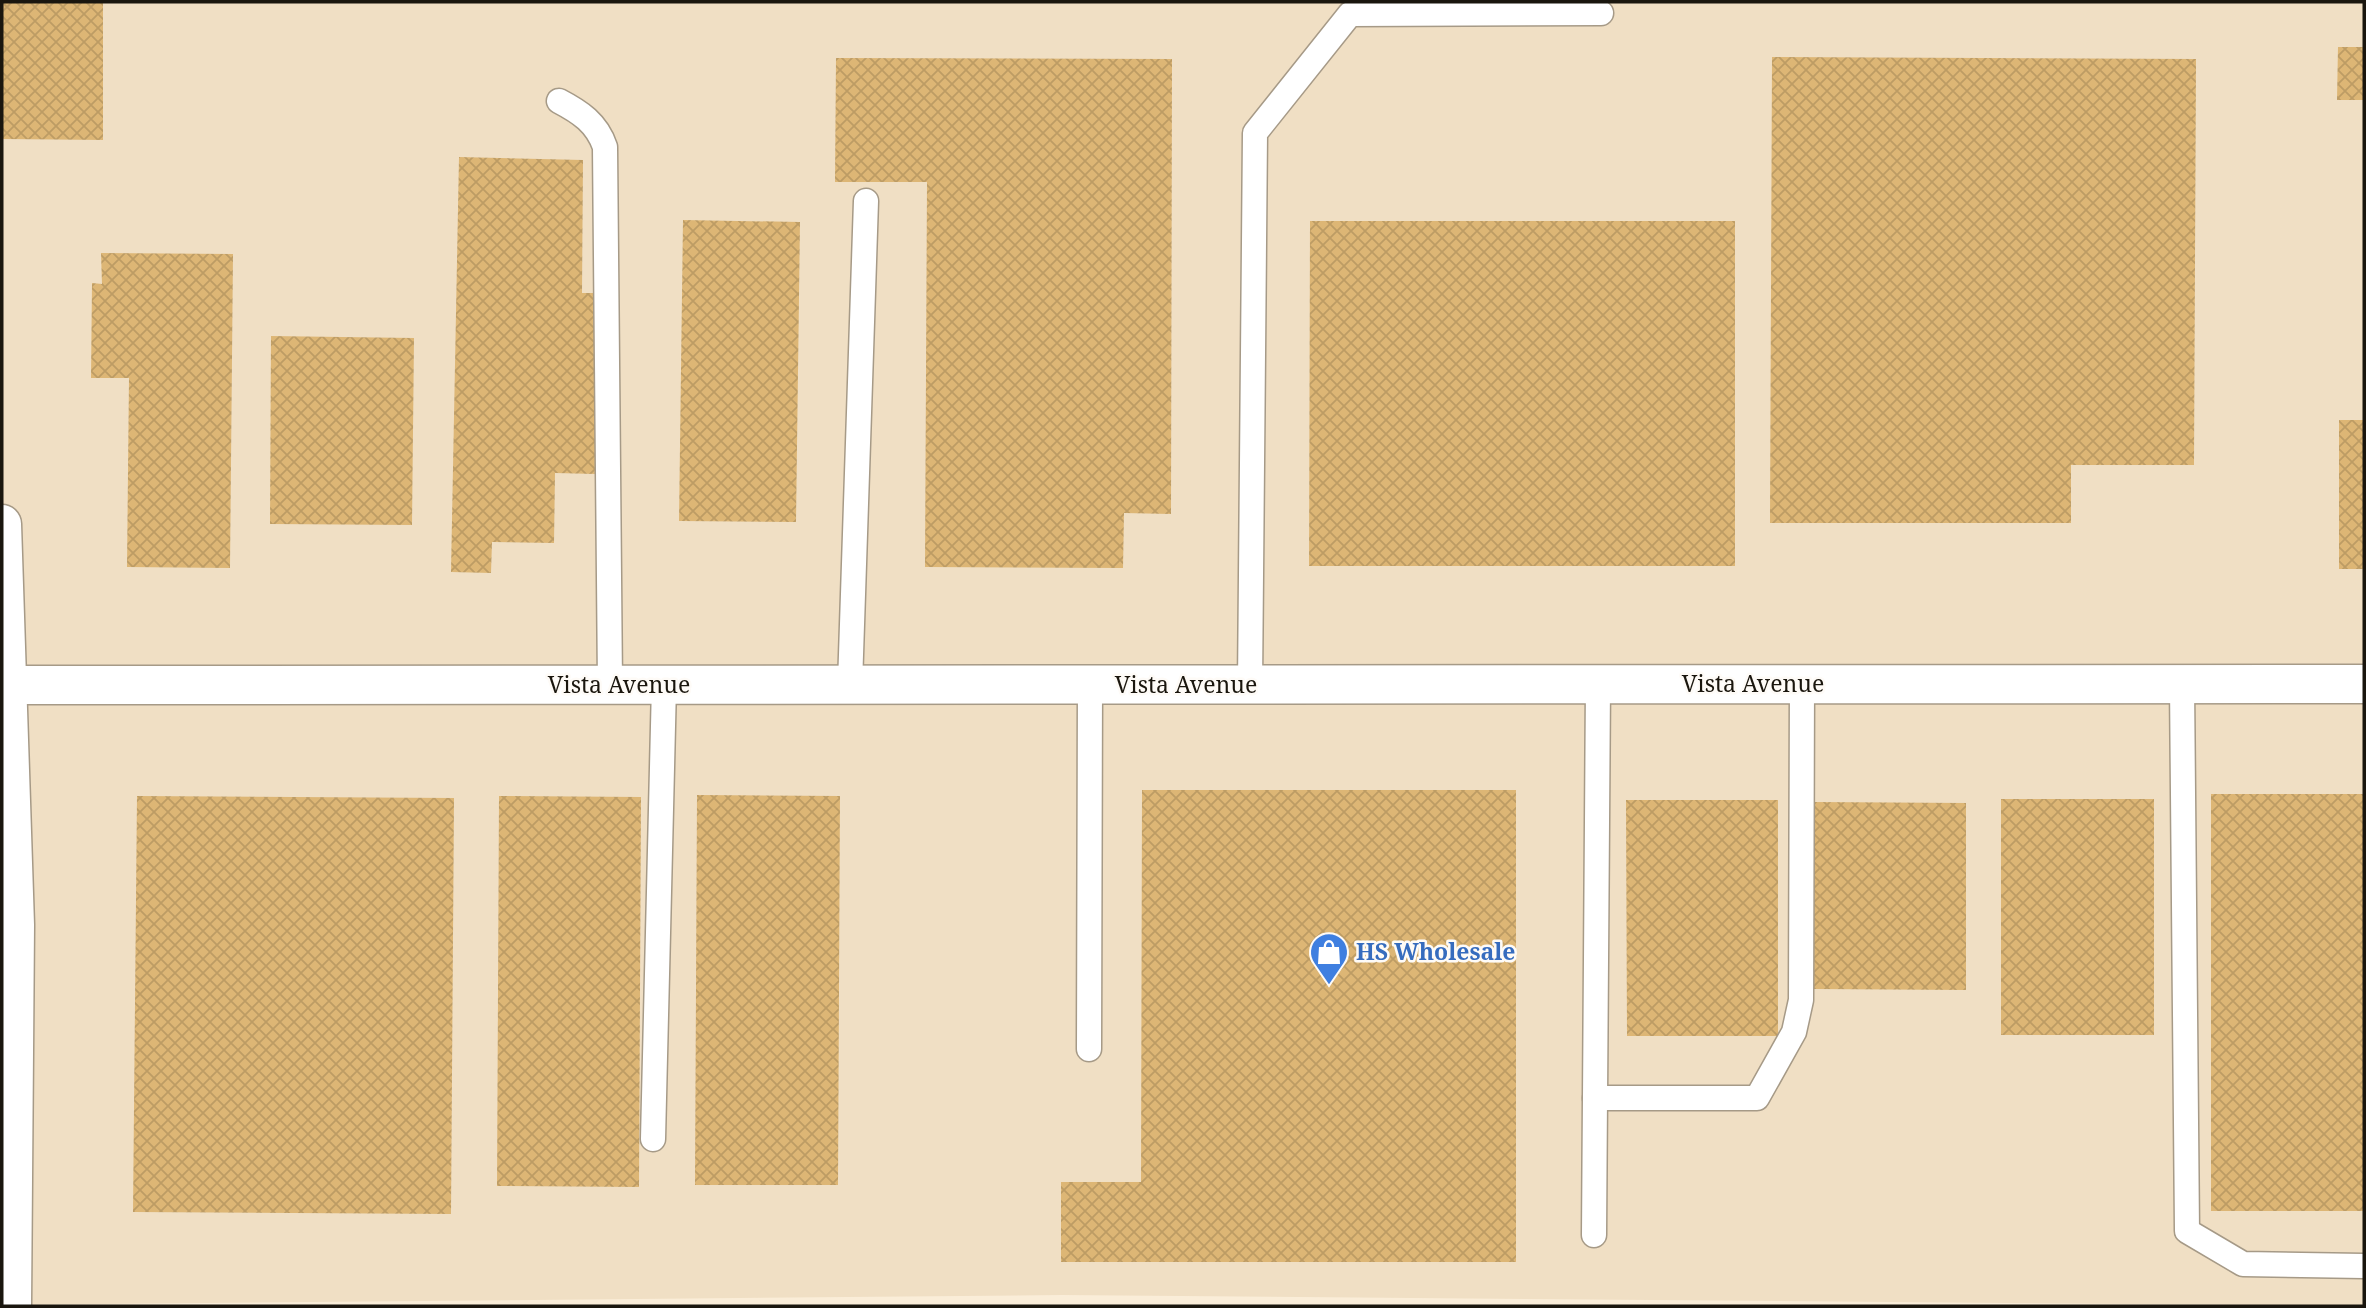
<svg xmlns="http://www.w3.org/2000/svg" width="2366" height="1308" font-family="'Noto Serif',serif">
<defs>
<pattern id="building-cross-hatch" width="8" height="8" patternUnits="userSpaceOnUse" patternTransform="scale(1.75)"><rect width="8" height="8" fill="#ddb675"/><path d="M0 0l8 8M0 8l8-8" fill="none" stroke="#bd9c64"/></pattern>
</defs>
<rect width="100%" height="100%" fill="#faedd8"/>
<!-- built -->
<polygon fill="#f0dfc4" points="2,2 2364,2 2364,1306 1062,1295 2,1305"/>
<!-- building -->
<g fill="url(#building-cross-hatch)">
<polygon points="2,2 103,2 103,140 2,139"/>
<polygon points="2338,47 2364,47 2364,100 2337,100"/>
<polygon points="1772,57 2196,59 2194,465 2071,465 2071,523 1770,523"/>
<polygon points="836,58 1172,59 1171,514 1124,513 1123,568 925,567 927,182 835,182"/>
<polygon points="459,157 583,160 582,293 598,293 595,474 555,473 554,543 492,542 491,573 451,572"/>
<polygon points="683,220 800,222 796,522 679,521"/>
<polygon points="1310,221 1735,221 1735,566 1309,566"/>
<polygon points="101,253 233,254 230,568 127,567 129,378 91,378 92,283 102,284"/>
<polygon points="271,336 414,338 412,525 270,524"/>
<rect x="2339" y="420" width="25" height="149"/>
<polygon points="1142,790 1516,790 1516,1262 1061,1262 1061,1182 1141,1182"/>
<rect x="2211" y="794" width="153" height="417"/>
<polygon points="697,795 840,796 838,1185 695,1185"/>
<polygon points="137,796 454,798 451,1214 133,1212"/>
<polygon points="499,796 641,797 639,1187 497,1186"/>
<rect x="2001" y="799" width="153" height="236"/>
<polygon points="1626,800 1778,800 1778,1036 1627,1036"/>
<polygon points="1814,802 1966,803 1966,990 1814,989"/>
</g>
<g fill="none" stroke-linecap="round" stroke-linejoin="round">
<defs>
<g id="service">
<path d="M559,101c21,11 38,22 46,46l5,538"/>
<polyline points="2182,684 2187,1231 2243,1264 2364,1266"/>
<polyline points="850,685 866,201"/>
<polyline points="1250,685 1255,133 1350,14 1601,13"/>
<polyline points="1089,1049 1090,684"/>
<polyline points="1595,1098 1757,1098 1794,1032 1801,1000 1802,684"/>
<polyline points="653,1139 664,685"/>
<polyline points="1594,1235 1598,684"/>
</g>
<g id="minor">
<polyline points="2,524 15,925 12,1306"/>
<polyline points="7,685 2364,684"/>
</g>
</defs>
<!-- service casing -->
<use href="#service" stroke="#a69a87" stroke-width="27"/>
<!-- minor casing -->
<use href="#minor" stroke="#a69a87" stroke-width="41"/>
<!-- service -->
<use href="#service" stroke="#fff" stroke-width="24"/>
<!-- minor -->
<use href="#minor" stroke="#fff" stroke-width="38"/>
</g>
<!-- icons -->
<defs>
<symbol id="shop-pin" viewBox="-11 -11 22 30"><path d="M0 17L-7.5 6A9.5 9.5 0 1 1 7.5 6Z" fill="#3f7fe0" stroke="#fefbf7"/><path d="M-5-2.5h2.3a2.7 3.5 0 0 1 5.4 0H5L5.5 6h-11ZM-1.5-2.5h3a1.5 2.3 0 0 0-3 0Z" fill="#fff"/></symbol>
</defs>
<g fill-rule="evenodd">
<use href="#shop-pin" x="1307" y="930" width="44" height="60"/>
</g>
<g text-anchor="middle" stroke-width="5" stroke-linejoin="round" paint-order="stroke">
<!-- street labels -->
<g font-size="23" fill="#1a160e" stroke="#fefbf7">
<text x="1753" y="692">Vista Avenue</text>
<text x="619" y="693">Vista Avenue</text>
<text x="1186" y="693">Vista Avenue</text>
</g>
<!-- shop labels -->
<g font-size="23" font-weight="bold" fill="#366cbe" stroke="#fefbf7" text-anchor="start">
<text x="1356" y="960">HS Wholesale</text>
</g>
</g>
<!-- border -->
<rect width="2366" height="1308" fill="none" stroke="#1a160e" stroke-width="7"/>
</svg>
